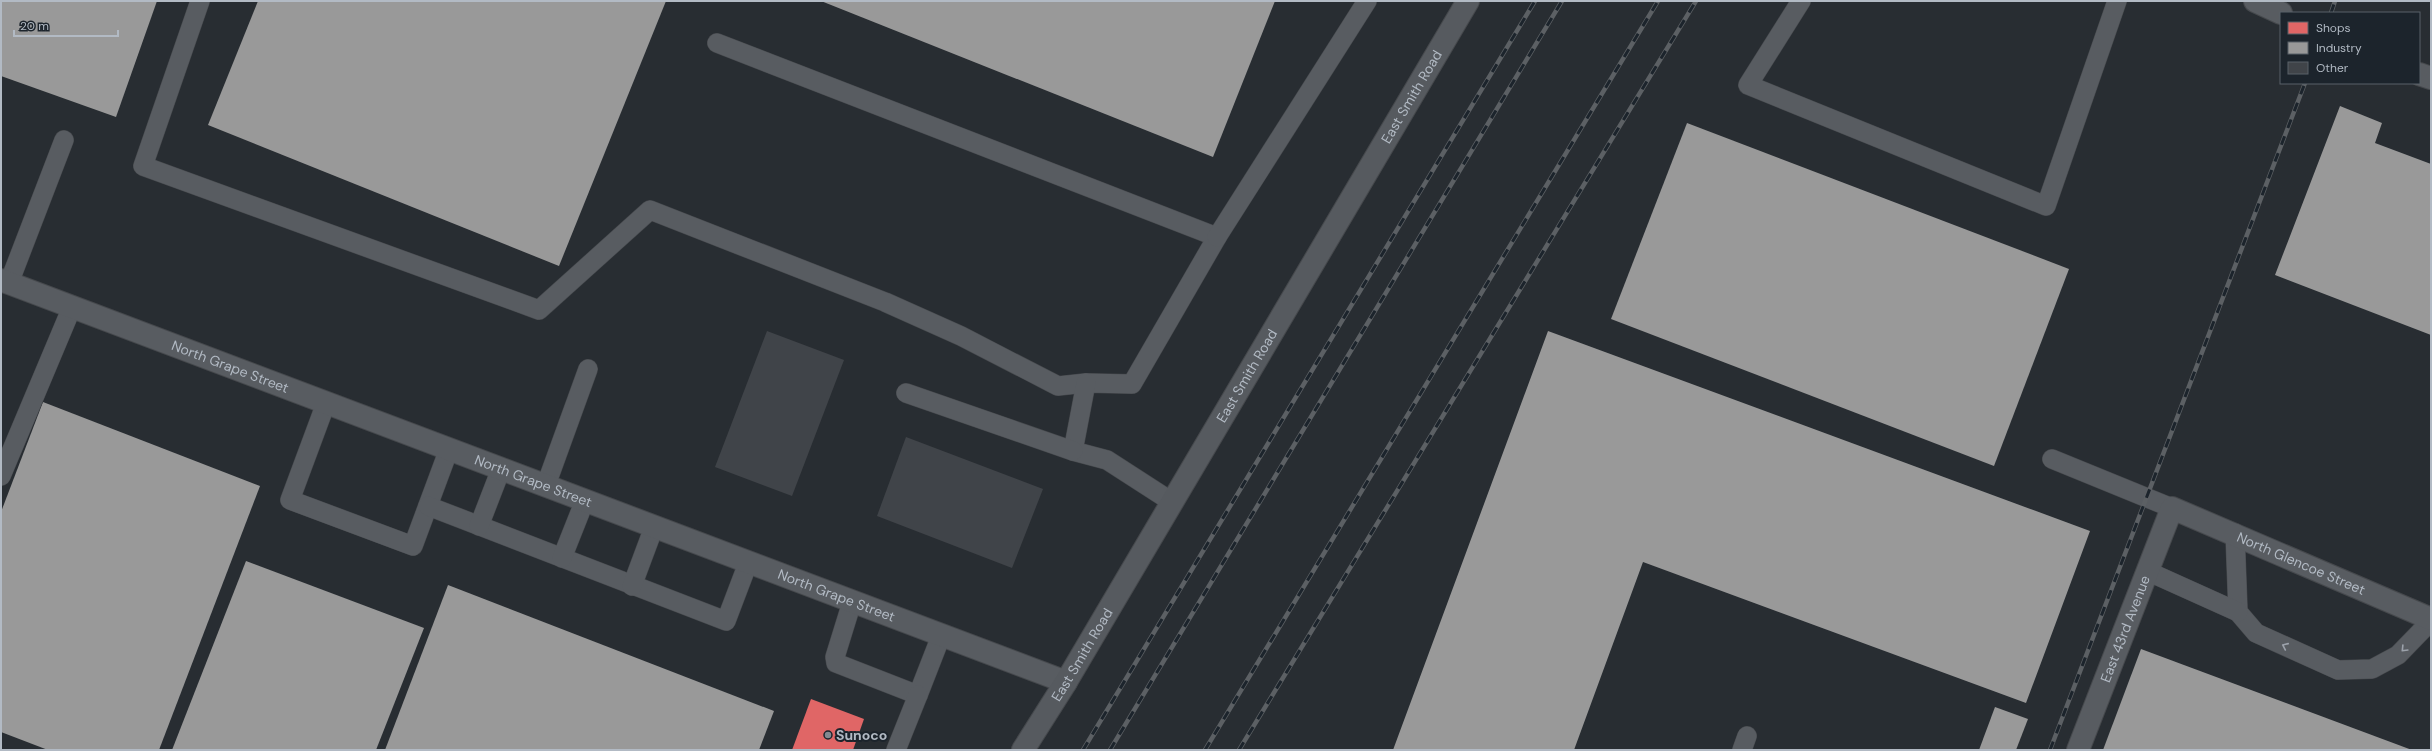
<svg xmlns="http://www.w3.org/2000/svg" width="2432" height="751" font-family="'DM Sans',sans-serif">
<rect width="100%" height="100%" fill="#282d32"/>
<!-- shops -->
<polygon fill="#e06666" points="811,699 864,719 853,750 792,750"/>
<!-- industry -->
<g fill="#999">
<polygon points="1,1 157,1 116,117 1,76"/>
<polygon points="258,1 666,1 559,266 208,125"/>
<polygon points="821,1 1275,1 1213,157"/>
<polygon points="2340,106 2382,123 2375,143 2431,164 2431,335 2275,275"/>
<polygon points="1687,123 2069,269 1994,466 1611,319"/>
<polygon points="1548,331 2090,531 2026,703 1643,562 1574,750 1393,750"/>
<polygon points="43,402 260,486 159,750 48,750 1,732 1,512"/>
<polygon points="246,561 424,628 376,750 172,750"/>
<polygon points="448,585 774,711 759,750 385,750"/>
<polygon points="2141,649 2412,750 2103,750"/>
<polygon points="1995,707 2028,719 2016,750 1979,750"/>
</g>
<!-- building -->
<g fill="#404449">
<polygon points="767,331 844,360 792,496 715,467"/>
<polygon points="906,437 1043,489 1012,568 877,516"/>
</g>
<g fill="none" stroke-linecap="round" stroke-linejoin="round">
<defs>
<g id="lane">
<polyline points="200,1 143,166 539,310 650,210 885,302 961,336 1058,386 1086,383 1132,384 1217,237 717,43"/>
<polyline points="1801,1 1748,85 2046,206 2117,1"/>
<polyline points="1217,237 1367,1"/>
<polyline points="9,283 64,140"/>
<polyline points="1086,383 1073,451 1107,460 1172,502"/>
<polyline points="906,393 1073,451"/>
<polyline points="326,403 290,500 413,546 449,449"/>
<polyline points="2052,459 2172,508"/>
<polyline points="1,476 72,307"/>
<polyline points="546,485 588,369"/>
<polyline points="428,506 726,621 748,563"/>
<polyline points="479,526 501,469"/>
<polyline points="2235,533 2238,612 2256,633 2338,670 2372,669 2398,655 2431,621"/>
<polyline points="562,558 585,500"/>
<polyline points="2147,571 2238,612"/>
<polyline points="632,586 654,527"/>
<polyline points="852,602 835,657 836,663 918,695 941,636"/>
<polyline points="896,750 918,695"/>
<polyline points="1742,750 1747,736"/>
</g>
<g id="street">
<polyline points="2255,1 2281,13"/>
<polyline points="2419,74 2431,78"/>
<path id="s1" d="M1,280l1065,402"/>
<path id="s2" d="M2078,750l94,-242 259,111"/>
</g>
<g id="secondary">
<path id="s3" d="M1023,750l43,-68 402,-681"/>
</g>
</defs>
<!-- lane casing -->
<use href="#lane" stroke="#46494d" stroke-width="20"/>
<!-- street casing -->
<use href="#street" stroke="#46494d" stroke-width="24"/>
<!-- secondary casing -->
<use href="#secondary" stroke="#46494d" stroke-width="24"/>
<!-- lane -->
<use href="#lane" stroke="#585c61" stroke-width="19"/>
<!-- street -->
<use href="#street" stroke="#585c61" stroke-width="22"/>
<!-- secondary -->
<use href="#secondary" stroke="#565a5f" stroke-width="22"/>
<defs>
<g id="rail">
<polyline points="2331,13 2335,1"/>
<polyline points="1083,750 1535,1"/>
<polyline points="1110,750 1562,1"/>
<polyline points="1205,750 1658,1"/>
<polyline points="1239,750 1696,1"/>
<polyline points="2050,750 2305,83"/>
</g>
</defs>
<!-- rail casing -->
<use href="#rail" stroke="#5c6064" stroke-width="4.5"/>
<!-- rail -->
<use href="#rail" stroke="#1c242c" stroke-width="3" stroke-dasharray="9" stroke-linecap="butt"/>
</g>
<!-- one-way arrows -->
<defs><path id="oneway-chevron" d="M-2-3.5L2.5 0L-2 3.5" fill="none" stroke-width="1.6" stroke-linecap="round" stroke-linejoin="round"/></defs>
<g stroke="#9ca2ab">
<use href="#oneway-chevron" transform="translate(2285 646) rotate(-156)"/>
<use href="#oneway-chevron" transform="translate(2404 649) rotate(134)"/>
</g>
<!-- markers -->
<circle fill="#828991" stroke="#1c242c" stroke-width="1.5" cx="828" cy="735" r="4"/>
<g text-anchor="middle" stroke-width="4" stroke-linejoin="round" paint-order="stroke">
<!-- street labels -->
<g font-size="14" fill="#b2bac4" stroke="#1c242c">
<text dy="5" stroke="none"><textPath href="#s3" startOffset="760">East Smith Road</textPath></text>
<text dy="5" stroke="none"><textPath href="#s1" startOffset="245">North Grape Street</textPath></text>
<text dy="5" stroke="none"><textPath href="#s3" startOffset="436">East Smith Road</textPath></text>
<text dy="5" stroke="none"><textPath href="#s1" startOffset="569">North Grape Street</textPath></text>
<text dy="5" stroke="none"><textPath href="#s2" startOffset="400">North Glencoe Street</textPath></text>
<text dy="5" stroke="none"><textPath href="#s1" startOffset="893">North Grape Street</textPath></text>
<text dy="5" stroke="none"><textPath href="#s2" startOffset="130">East 43rd Avenue</textPath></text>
<text dy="5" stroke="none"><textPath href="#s3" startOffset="112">East Smith Road</textPath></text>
</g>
<!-- poi labels -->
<g font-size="14" font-weight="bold" fill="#b2bac4" stroke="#1c242c" text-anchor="start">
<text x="836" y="740">Sunoco</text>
</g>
</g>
<!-- border -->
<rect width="2432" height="751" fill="none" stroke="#b2bac4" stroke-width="4"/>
<!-- legend -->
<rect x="2280" y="12" width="140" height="72" fill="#1c242c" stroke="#586069"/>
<rect x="2288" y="22" width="20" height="12" fill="#e06666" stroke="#586069"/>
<text x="2316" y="32" font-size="12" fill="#b2bac4">Shops</text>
<rect x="2288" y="42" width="20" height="12" fill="#999999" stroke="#586069"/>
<text x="2316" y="52" font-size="12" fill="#b2bac4">Industry</text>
<rect x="2288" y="62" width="20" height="12" fill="#404449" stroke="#586069"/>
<text x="2316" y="72" font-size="12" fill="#b2bac4">Other</text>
<!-- scale -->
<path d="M14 30v6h104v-6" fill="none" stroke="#b2bac4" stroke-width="2"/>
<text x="20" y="30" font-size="12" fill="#b2bac4" stroke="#1c242c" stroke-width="3" paint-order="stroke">20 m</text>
</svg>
